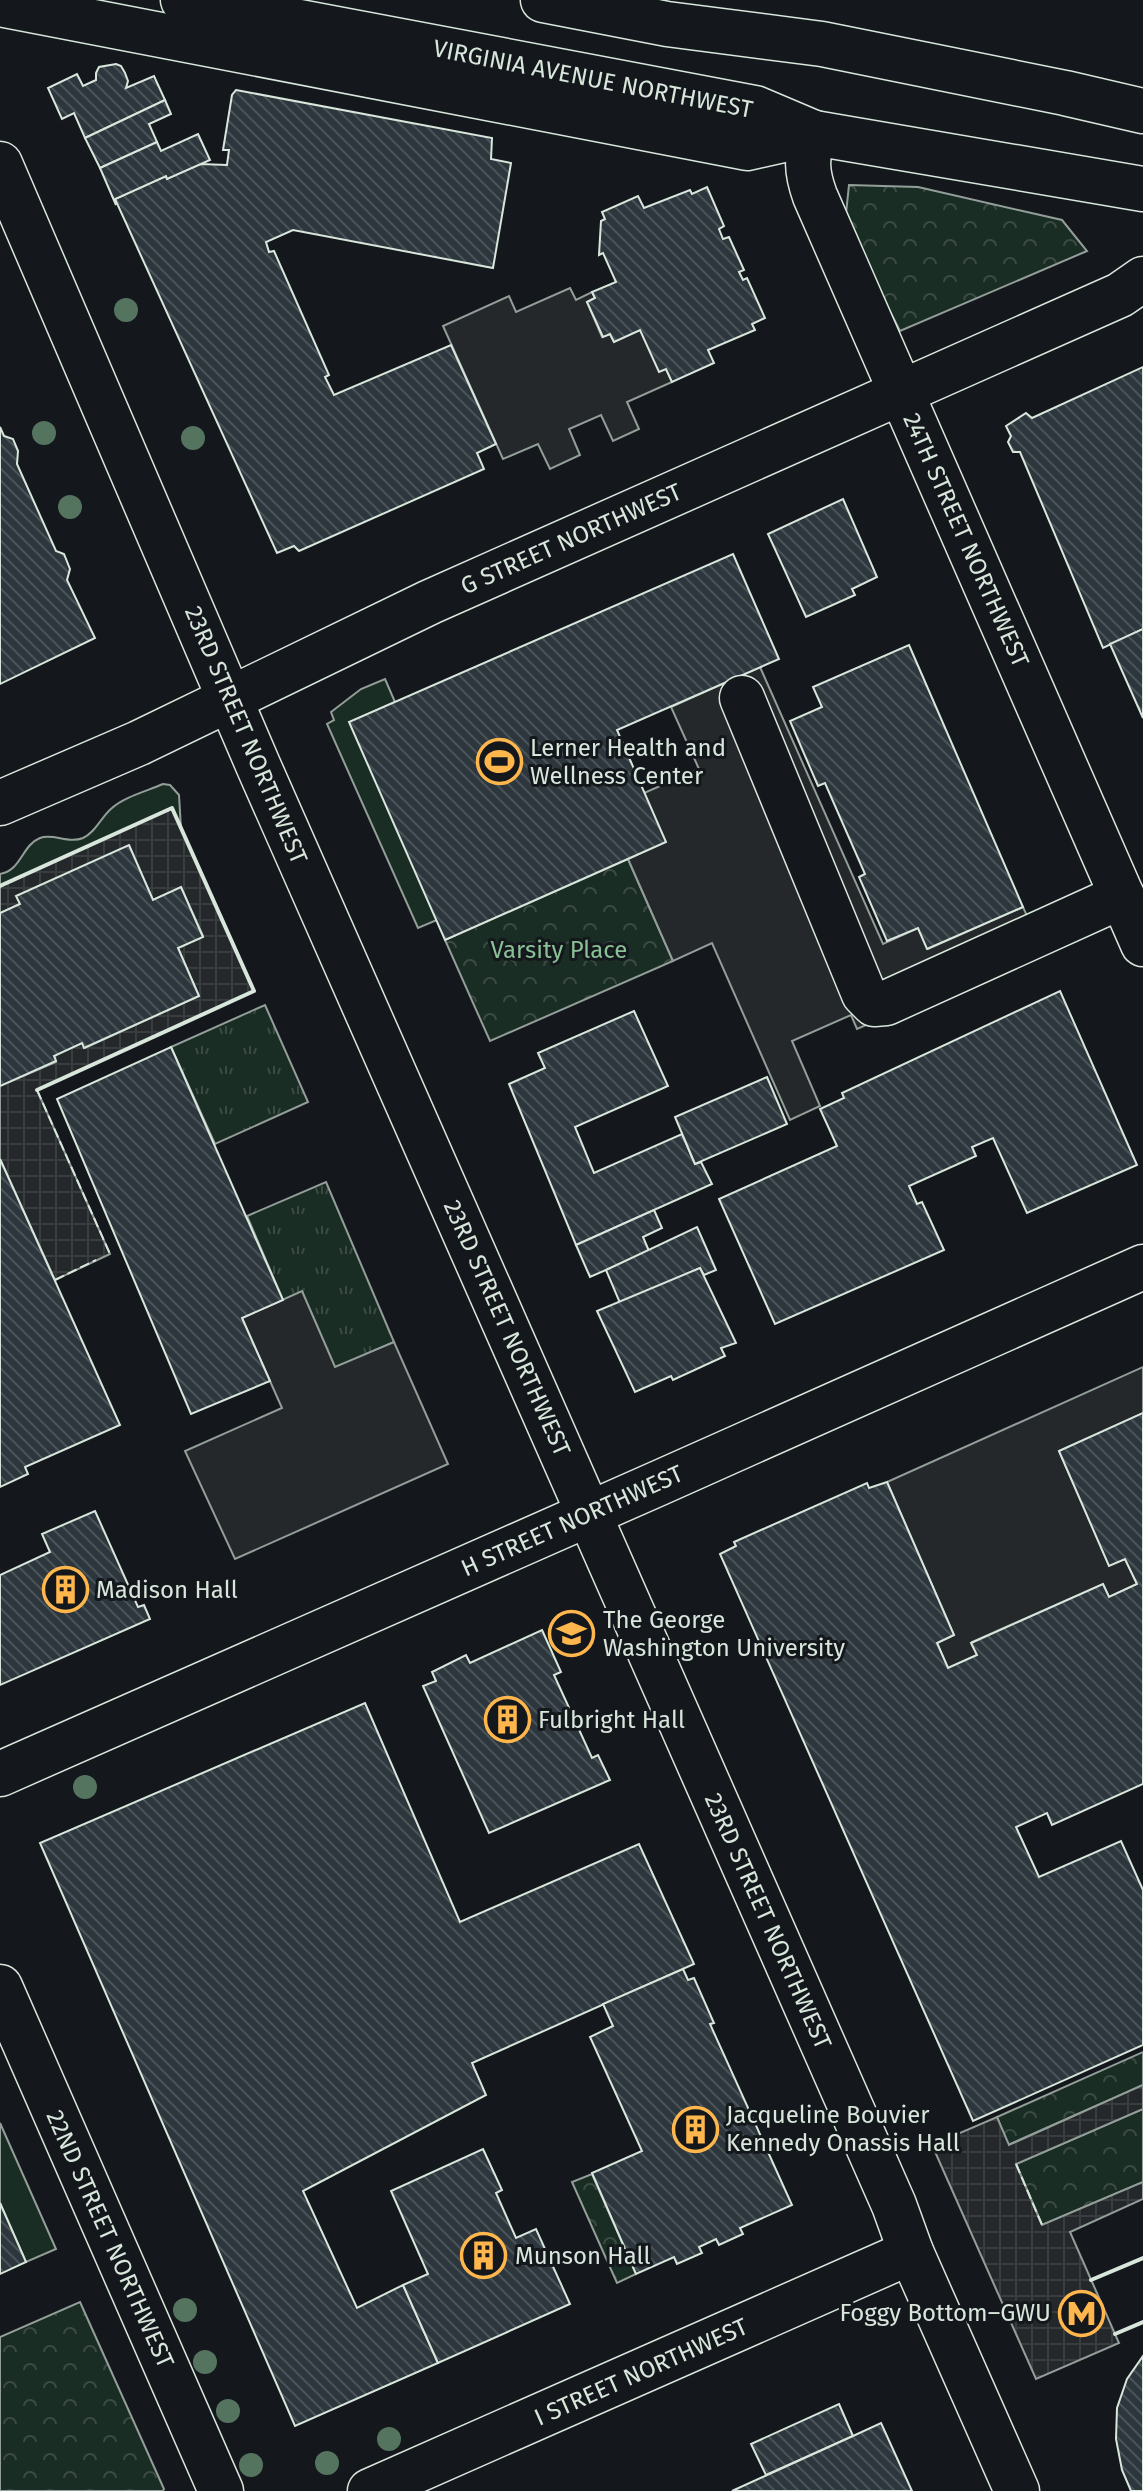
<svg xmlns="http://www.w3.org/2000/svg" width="1143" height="2491" font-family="'Fira Sans',sans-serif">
<defs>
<pattern id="grass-tufts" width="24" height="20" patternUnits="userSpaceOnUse" patternTransform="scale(2)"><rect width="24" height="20" fill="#1a2d24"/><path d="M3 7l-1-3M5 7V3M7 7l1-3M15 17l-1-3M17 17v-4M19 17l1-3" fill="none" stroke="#3b4b43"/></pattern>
<pattern id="forest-crowns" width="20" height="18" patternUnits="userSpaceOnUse" patternTransform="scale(2)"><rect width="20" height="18" fill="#1a2d24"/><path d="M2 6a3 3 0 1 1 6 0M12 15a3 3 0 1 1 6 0" fill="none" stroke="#3b4b43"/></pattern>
<pattern id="plaza-grid" width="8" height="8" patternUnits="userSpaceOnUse" patternTransform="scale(2)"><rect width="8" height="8" fill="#24282b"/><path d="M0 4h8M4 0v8" fill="none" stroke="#393d3f"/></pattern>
<pattern id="building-back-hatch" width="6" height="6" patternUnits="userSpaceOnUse" patternTransform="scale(2)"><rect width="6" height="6" fill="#2c363c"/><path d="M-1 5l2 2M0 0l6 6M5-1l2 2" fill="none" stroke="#4a5358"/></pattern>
</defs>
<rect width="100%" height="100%" fill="#14181c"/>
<!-- grass -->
<g fill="url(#grass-tufts)" stroke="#939e99" stroke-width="2">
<polygon points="265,1005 308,1102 215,1144 171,1047"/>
<polygon points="326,1182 394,1342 335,1368 302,1292 283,1300 247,1216"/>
</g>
<!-- forest -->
<g fill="url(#forest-crowns)" stroke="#939e99" stroke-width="2">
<polygon points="849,185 918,187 1062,220 1087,251 900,331 845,223"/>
<polygon points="628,859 673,961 490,1041 445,940"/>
<polygon points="1143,2052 1143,2085 1008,2145 997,2117"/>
<polygon points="1143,2109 1143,2182 1042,2225 1016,2164"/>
<polygon points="592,2174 636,2274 617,2283 572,2182"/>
<polygon points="80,2302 164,2489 163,2491 0,2491 0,2337"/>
</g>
<!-- garden -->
<g fill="#1a2d24" stroke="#939e99" stroke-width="2">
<polygon points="385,679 395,702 350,722 437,920 418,928 327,724 334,720 331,712 361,689"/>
<path d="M163,784l7,1 9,10 2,34 -10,-20 -171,77v-12c21,-3 22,-29 40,-36 13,-5 29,6 43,0 13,-6 18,-21 29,-30 12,-11 35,-17 51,-24z"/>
<polygon points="0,2123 56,2249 26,2262 0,2203"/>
</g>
<!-- parking -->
<g fill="#24282b" stroke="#939e99" stroke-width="2">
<polygon points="570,288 576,300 592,292 595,298 587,302 602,337 610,334 614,342 640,330 666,369 672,382 627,402 639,429 613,441 601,415 569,429 580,455 550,469 538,444 503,459 443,326 509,296 516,312"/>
<polygon points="760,667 883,944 918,928 928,949 1023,907 1042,949 857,1029 851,1015 792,1041 820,1106 790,1120 712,943 673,961 628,859 665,842 644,793 699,769 671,707"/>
<polygon points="302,1291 335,1367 394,1342 448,1464 235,1559 185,1451 282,1408 242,1318"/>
<polygon points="1143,1367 1143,1413 1059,1451 1109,1565 1125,1559 1137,1584 1109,1597 1103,1584 972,1642 977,1655 948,1668 937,1643 954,1635 887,1482"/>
</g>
<!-- plaza -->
<g fill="url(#plaza-grid)" stroke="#939e99" stroke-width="2">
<polygon points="172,808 254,991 37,1090 110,1254 55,1280 0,1159 0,1086 56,1062 54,1055 82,1043 85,1048 199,996 178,948 203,936 181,887 153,900 129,846 17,896 20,904 0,913 0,886"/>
<polygon points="1143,2085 1143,2109 1016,2164 1042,2225 1143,2182 1143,2199 1070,2232 1119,2343 1036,2379 932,2145 997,2117 1009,2145"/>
</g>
<!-- building -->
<g fill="url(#building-back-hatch)" stroke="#d8e6dc" stroke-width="2">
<polygon points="116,64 121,66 125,73 128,81 126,88 154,76 165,100 85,138 74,113 62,119 48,88 77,74 83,86 96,80 96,73 99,67"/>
<polygon points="236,90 492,138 491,159 511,163 493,268 293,230 266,242 269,252 274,251 329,375 325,377 334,395 451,345 496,444 477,453 484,469 299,551 294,546 277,553 115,199 166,176 167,179 200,164 227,165 229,150 223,150 232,95"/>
<polygon points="165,100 171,114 149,124 157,142 100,168 85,138"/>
<polygon points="198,134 210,160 167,179 166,176 115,199 116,205 100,168 157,142 161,151"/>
<polygon points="707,187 724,226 719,229 723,239 729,237 744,270 739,272 743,280 747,278 765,318 752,324 755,330 708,350 714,363 672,382 666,369 659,372 640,330 614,342 610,334 603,337 587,302 595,298 592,292 616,282 603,253 599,255 601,221 605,219 602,212 638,196 644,208 690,190 692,194"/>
<polygon points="1143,367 1143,629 1103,648 1020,452 1013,452 1008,442 1011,436 1006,426 1026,413 1032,418"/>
<polygon points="0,427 4,436 13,439 18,451 17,464 56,551 64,554 70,569 67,580 95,638 0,684"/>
<polygon points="843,499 877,577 852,589 855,595 806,617 768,534"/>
<polygon points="733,554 779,659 617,730 666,842 445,940 349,722"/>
<polygon points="1143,629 1143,718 1110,644"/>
<polygon points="909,645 1023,907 927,949 918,928 887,941 859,877 865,874 825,783 818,786 790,721 822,707 813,687"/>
<polygon points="129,845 153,900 181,887 203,937 178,948 199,996 84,1048 82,1043 54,1056 56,1061 0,1086 0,913 20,904 16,896"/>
<polygon points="1060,991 1137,1165 1027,1213 993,1138 972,1147 976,1156 909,1186 917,1204 922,1202 944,1250 775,1324 719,1199 837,1146 820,1109 844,1098 842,1093"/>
<polygon points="634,1011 668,1086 575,1127 594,1173 682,1134 695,1164 701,1162 712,1184 576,1245 509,1084 545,1068 538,1053"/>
<polygon points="171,1047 283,1300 242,1318 270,1381 191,1414 57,1099"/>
<polygon points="767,1077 787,1124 695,1164 675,1117"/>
<polygon points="0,1159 120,1425 25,1467 28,1474 0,1487"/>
<polygon points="654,1210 662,1228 643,1237 649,1251 590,1277 576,1245"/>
<polygon points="697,1227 716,1270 704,1275 700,1268 620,1303 606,1270"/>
<polygon points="700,1268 736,1343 721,1348 725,1356 673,1380 671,1376 635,1392 597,1311"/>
<polygon points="1143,1413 1143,1784 1052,1825 1047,1813 1016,1827 1039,1877 1121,1841 1143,1890 1143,2045 973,2121 720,1554 736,1546 734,1542 867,1483 869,1488 887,1482 954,1635 937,1643 948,1668 977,1655 971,1643 1103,1584 1109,1597 1137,1584 1125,1559 1109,1566 1059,1451"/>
<polygon points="95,1511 138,1607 144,1605 150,1619 0,1685 0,1575 50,1552 42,1534"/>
<polygon points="542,1630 561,1672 554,1675 592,1758 598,1755 610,1780 489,1833 423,1686 436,1681 432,1672 466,1655 470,1663"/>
<polygon points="365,1703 460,1922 639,1844 694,1964 472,2063 486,2095 303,2191 357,2308 403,2285 438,2363 295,2426 40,1843"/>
<polygon points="683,1969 688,1980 694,1978 714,2023 710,2024 792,2205 740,2228 743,2234 719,2245 716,2239 699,2247 702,2253 677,2264 674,2257 636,2274 592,2173 642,2151 590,2037 613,2026 603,2004"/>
<polygon points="483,2149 502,2190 496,2193 516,2238 536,2229 570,2304 438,2363 403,2285 428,2274 391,2191"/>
<polygon points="0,2203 26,2262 0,2274"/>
<polygon points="1143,2356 1143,2491 1131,2491 1122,2470 1116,2439 1117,2408 1127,2379"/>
<polygon points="839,2404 853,2436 766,2475 751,2444"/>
<polygon points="881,2423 912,2491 732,2491 853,2436"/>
</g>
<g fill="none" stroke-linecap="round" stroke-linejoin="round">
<defs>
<g id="minor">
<path d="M814,133c-8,25 -8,38 1,63l328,748"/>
<polyline points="742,698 864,994 874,1004 886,1003 1122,896"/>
<polyline points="0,803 139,743 430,602 1120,295 1143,279"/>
<polyline points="0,1774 659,1483 1143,1267"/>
<polyline points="0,1987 221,2491"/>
<polyline points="370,2491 911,2252"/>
</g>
<g id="major">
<polyline points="183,0 755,108 814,133 1143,189"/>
<polyline points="543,0 667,24 822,44 1065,93 1143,111"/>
<polyline points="0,4 747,148 814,133"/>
<polyline points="0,164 258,765 894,2205 911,2252 1017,2491"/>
</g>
</defs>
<!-- minor casing -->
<use href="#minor" stroke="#d8e6dc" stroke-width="47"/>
<!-- major casing -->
<use href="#major" stroke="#d8e6dc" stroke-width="47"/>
<!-- minor -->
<use href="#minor" stroke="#14181c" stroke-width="44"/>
<!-- major -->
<use href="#major" stroke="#14181c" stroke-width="44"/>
<!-- fence -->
<g stroke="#d8e6dc" stroke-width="2" stroke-dasharray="10 4" stroke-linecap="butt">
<polyline points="37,1090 110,1254"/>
<polyline points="55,1280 96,1260"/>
<polyline points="1016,2164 1042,2225"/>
</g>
<!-- wall -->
<g stroke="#d8e6dc" stroke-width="4">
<polyline points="0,886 172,808 254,991 37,1090"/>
<polyline points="1091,2280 1143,2258"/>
<polyline points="1115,2334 1143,2322"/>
</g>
</g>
<!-- trees -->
<g fill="#55745f">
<circle cx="126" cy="310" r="12"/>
<circle cx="44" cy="433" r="12"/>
<circle cx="193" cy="438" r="12"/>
<circle cx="70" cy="507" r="12"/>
<circle cx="85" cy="1787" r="12"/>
<circle cx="185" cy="2310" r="12"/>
<circle cx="205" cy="2362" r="12"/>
<circle cx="228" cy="2411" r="12"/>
<circle cx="389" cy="2439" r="12"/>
<circle cx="327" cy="2463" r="12"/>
<circle cx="251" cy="2465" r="12"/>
</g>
<!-- icons -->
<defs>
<symbol id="stadium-ring" viewBox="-11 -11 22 22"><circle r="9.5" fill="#14181c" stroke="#ffb74d" stroke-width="1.5"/><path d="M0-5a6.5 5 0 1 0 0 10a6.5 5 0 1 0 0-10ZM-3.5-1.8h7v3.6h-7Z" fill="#ffb74d"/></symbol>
<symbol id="building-ring" viewBox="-11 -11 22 22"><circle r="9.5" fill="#14181c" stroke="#ffb74d" stroke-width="1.5"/><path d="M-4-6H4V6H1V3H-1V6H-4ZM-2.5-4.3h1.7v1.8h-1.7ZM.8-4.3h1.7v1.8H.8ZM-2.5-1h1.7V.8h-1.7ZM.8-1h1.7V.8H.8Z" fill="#ffb74d"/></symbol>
<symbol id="university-ring" viewBox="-11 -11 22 22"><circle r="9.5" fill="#14181c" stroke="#ffb74d" stroke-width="1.5"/><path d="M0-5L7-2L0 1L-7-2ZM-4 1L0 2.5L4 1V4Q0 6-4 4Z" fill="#ffb74d"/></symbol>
<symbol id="metro-ring" viewBox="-11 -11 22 22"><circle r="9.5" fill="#14181c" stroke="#ffb74d" stroke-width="1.5"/><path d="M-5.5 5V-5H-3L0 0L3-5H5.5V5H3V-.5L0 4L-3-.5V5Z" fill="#ffb74d"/></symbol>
</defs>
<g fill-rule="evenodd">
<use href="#stadium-ring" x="474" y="736" width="51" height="51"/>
<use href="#building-ring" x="40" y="1564" width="51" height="51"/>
<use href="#university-ring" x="546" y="1608" width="51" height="51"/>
<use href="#building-ring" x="482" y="1694" width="51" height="51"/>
<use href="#building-ring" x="670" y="2104" width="51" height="51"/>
<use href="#building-ring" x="458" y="2230" width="51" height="51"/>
<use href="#metro-ring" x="1056" y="2288" width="51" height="51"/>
</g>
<g text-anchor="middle" stroke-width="6" stroke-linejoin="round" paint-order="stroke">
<!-- street labels -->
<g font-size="24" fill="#d8e6dc" stroke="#14181c">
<text transform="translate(593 79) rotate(11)" y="8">VIRGINIA AVENUE NORTHWEST</text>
<text transform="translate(571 539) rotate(-24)" y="8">G STREET NORTHWEST</text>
<text transform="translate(966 540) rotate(66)" y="8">24TH STREET NORTHWEST</text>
<text transform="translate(246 735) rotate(67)" y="8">23RD STREET NORTHWEST</text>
<text transform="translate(507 1328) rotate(66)" y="8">23RD STREET NORTHWEST</text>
<text transform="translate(572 1521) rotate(-24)" y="8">H STREET NORTHWEST</text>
<text transform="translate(768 1921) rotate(66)" y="8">23RD STREET NORTHWEST</text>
<text transform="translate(110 2239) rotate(66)" y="8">22ND STREET NORTHWEST</text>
<text transform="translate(641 2372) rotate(-24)" y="8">I STREET NORTHWEST</text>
</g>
<!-- poi labels -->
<g font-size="24" fill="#d8e6dc" stroke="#14181c" text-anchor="start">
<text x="530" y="756">Lerner Health and<tspan x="530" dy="28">Wellness Center</tspan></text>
<text x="96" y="1598">Madison Hall</text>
<text x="603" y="1628">The George<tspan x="603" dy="28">Washington University</tspan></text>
<text x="538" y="1728">Fulbright Hall</text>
<text x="726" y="2123">Jacqueline Bouvier<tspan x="726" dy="28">Kennedy Onassis Hall</tspan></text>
<text x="515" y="2264">Munson Hall</text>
<text x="1051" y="2321" text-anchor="end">Foggy Bottom–GWU</text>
</g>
<!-- park labels -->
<g font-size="24" fill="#8ac095" stroke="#14181c">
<text x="559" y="958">Varsity Place</text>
</g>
</g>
</svg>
